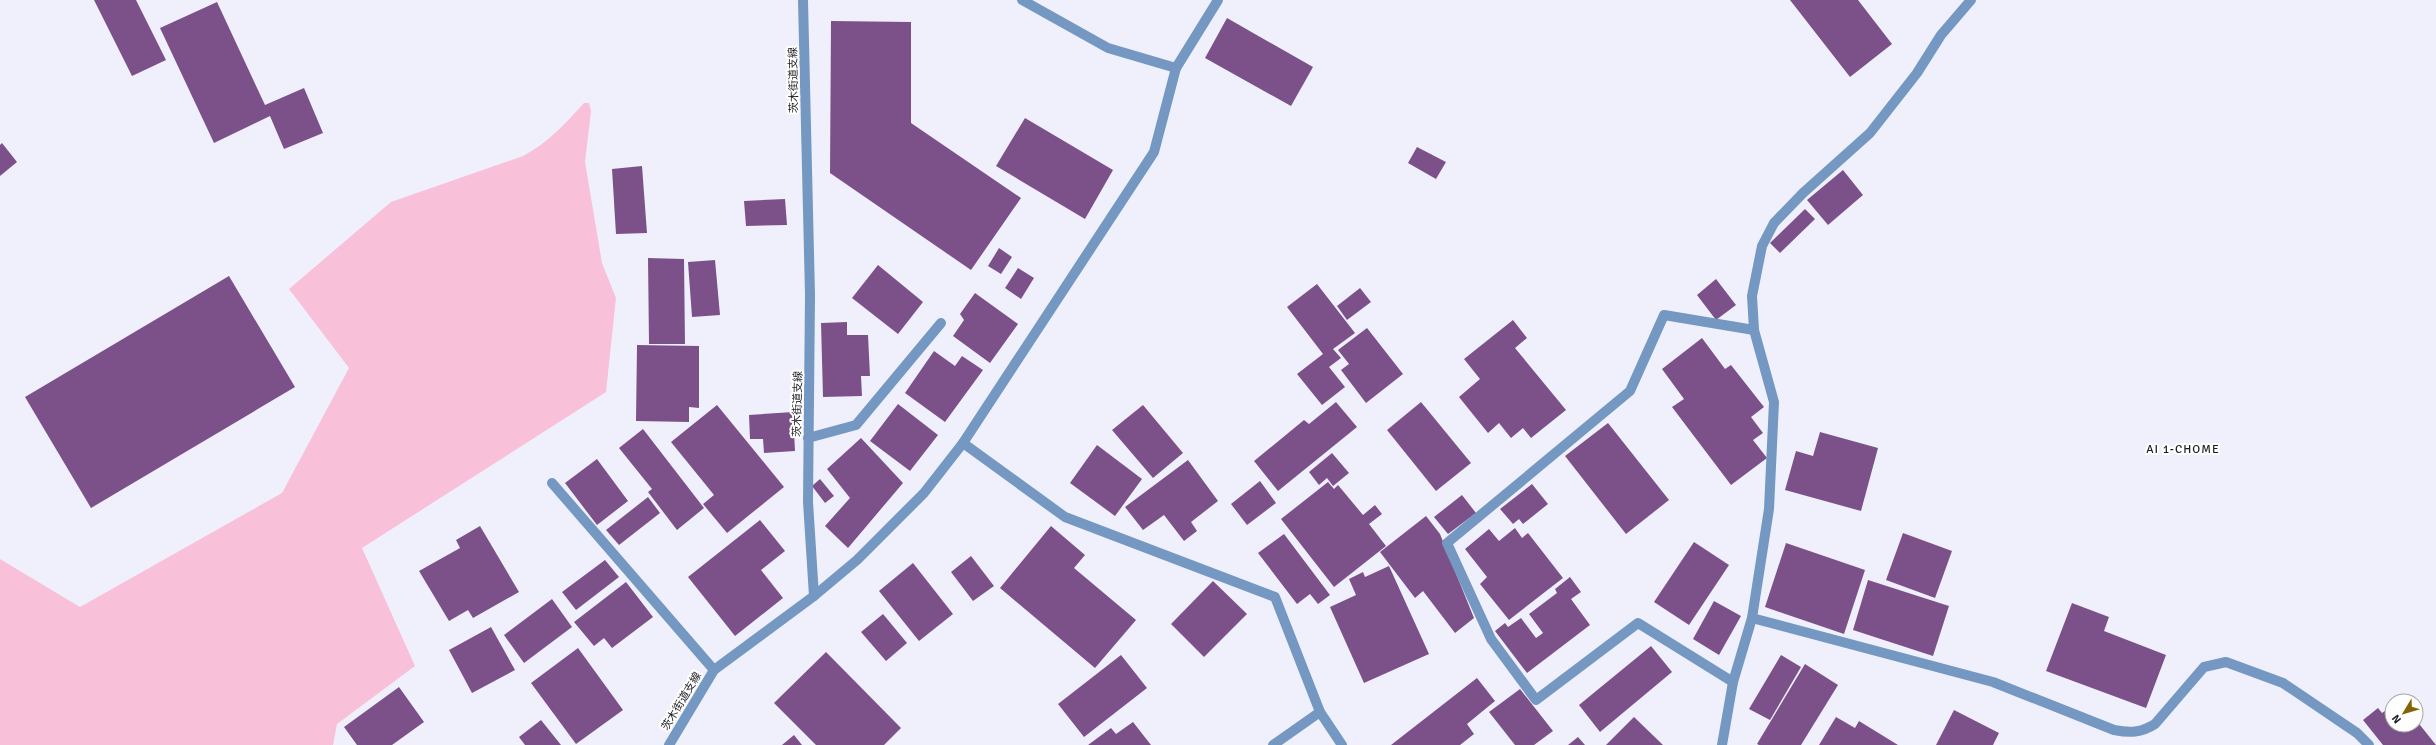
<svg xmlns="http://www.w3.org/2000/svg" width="2436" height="745" font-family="Signika,'Noto Sans JP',sans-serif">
<rect width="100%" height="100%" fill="#f0f0fd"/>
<!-- green -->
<path fill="#f9c0d9" d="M584,103h5l2,8 -6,51 17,101 14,35 -10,94 -244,156 53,118 -78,58 -4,21h-333v-186l80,48 202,-114 67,-125 -60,-79 102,-87 132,-46c25,-13 42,-32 61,-53z"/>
<!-- building -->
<g fill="#7c518a">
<polygon points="94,0 136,0 166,60 132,76"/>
<polygon points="1790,0 1858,0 1892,44 1850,77"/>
<polygon points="217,2 265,105 304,88 323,133 284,149 270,116 214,143 160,28"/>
<polygon points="1227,18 1313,67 1291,106 1205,58"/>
<polygon points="831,21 911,22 911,123 1021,198 971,270 830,173"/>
<polygon points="1025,118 1113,170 1085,219 996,166"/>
<polygon points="2,143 17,162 0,176 0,145"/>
<polygon points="1417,147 1446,162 1436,179 1408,163"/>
<polygon points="642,166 647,233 616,234 612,169"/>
<polygon points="1843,170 1863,195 1828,225 1807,200"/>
<polygon points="785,199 787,225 746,226 744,201"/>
<polygon points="1805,209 1815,219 1780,253 1770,243"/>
<polygon points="999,248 1012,257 1001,274 988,266"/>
<polygon points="648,258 684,259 685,344 649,344"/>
<polygon points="715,260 720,315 692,317 688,262"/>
<polygon points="878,265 923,302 898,334 852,298"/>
<polygon points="1018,268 1034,278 1021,299 1005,288"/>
<polygon points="229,276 295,387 91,508 25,397"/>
<polygon points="1716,279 1736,305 1716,320 1697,295"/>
<polygon points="1317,284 1355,333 1333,349 1341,358 1329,367 1345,387 1322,405 1297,374 1323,354 1287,307"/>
<polygon points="1360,288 1371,302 1347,320 1337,306"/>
<polygon points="975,293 1018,324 990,363 953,336 964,320 960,314"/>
<polygon points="1513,320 1527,338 1515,348 1566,410 1531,438 1523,428 1511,438 1499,423 1488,433 1459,397 1480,379 1464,359"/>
<polygon points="847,322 847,335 868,335 870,376 861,376 862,396 823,397 821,323"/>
<polygon points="1367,328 1403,374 1366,403 1341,370 1349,364 1338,350"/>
<polygon points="1702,338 1725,369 1731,365 1764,407 1751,417 1763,433 1753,440 1767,458 1731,485 1672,407 1684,399 1662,369"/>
<polygon points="637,345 699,346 699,408 689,407 689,422 636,421"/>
<polygon points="934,351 955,366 962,356 983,370 945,422 905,393"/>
<polygon points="1336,402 1357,427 1278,491 1254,461 1304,420 1309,424"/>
<polygon points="1421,402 1471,463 1436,491 1387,430"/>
<polygon points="898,404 938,435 910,471 870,441"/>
<polygon points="717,405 784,487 727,533 703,504 714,495 671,442"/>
<polygon points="1143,405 1183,453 1153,478 1112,430"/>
<polygon points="793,412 795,451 764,453 763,439 750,439 749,415"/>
<polygon points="1608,423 1669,500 1626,534 1565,456"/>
<polygon points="643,429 704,508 677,530 648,492 652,489 619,448"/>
<polygon points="1820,432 1878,448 1861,511 1785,490 1796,451 1813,456"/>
<polygon points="861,438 903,483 848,548 825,526 850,498 827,469"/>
<polygon points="1097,445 1142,479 1115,516 1070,483"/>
<polygon points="1332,453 1349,473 1333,486 1327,478 1319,485 1309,472"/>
<polygon points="597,459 628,501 597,525 565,483"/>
<polygon points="1188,460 1218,501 1191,522 1197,531 1184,541 1164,515 1143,530 1125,507"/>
<polygon points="820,479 834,496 825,503 812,486"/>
<polygon points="1260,481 1276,503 1247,525 1231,504"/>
<polygon points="1328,482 1334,489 1338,485 1363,515 1375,505 1382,514 1369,524 1386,546 1334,587 1281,519"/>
<polygon points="1532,484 1548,504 1523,524 1519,519 1513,524 1500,509"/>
<polygon points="1462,495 1476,513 1448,534 1434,517"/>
<polygon points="648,497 660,513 619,545 606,530"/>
<polygon points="1426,516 1440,534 1474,618 1455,633 1423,591 1415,598 1380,552"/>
<polygon points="760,520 785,551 761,570 783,598 735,636 688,577"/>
<polygon points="480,526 519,592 473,618 468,610 449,621 419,571 460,548 456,540"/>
<polygon points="1051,526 1085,555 1074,568 1136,620 1095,668 1000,588"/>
<polygon points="1515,528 1522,538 1528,533 1563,578 1509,620 1480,584 1487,577 1465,549 1489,529 1499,541"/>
<polygon points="1903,533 1952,551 1935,598 1886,580"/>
<polygon points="1284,534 1330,595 1318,604 1310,594 1297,604 1258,553"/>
<polygon points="1694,542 1729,565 1689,625 1654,602"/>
<polygon points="1786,543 1865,570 1844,634 1765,607"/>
<polygon points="971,556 994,586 973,601 951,572"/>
<polygon points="605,560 619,577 576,610 562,592"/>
<polygon points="913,563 953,614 919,641 879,591"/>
<polygon points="1389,566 1429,654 1364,683 1330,607 1356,595 1349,579 1363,572 1365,577"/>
<polygon points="1570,577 1581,592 1571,599 1590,625 1527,673 1495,631 1505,623 1508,627 1521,618 1536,638 1543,633 1529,614 1557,593 1555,589"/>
<polygon points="1868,580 1949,606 1933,656 1853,630"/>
<polygon points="1213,581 1247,614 1204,657 1171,624"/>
<polygon points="626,582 653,617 612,648 604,638 594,646 574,622"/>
<polygon points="552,599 572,627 524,663 504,635"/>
<polygon points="1714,601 1741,616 1719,655 1693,639"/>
<polygon points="2072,603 2109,617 2104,631 2166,655 2146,708 2046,671"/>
<polygon points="883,614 907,643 886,661 861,632"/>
<polygon points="491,627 515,670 472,693 449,650"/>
<polygon points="1651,646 1672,672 1600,732 1579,705"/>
<polygon points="578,648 623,710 576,744 531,683"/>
<polygon points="826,652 901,728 884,745 816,745 774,703"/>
<polygon points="1121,655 1147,688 1084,737 1058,704"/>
<polygon points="1781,655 1801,667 1770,720 1749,709"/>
<polygon points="1805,664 1838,685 1801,745 1759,745 1757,744"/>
<polygon points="1477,678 1495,701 1467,724 1474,734 1460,745 1391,745"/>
<polygon points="399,687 424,722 392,745 357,745 344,727"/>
<polygon points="1520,689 1553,731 1534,745 1515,745 1489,712"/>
<polygon points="2392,706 2392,725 2416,725 2416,720 2436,745 2383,745 2363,720 2378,708 2382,713"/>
<polygon points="1954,710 1999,733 1993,745 1936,745"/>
<polygon points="1634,717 1663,745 1606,745"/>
<polygon points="1836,717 1855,728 1859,721 1898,745 1819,745"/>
<polygon points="541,720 561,745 525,745 519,737"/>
<polygon points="1133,722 1151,745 1088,745 1111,728 1116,734"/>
<polygon points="794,735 802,745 782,745"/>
<polygon points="1578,737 1585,745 1568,745"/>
</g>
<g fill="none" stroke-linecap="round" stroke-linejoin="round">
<!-- lane -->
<polyline stroke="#7498c1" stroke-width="10" points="808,438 856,425 941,323"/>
<!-- street -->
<g stroke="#7498c1" stroke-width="10">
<polyline points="1022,0 1108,48 1176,68"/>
<polyline points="963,443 1154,152 1176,68 1218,0"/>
<polyline points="552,483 714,670"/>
<polyline points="814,596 857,560 924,493 963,443 1065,517 1275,597 1320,712 1342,745"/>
<path d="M1752,618l241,64 121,48c16,3 27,3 41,-6l49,-57 22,-5 57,21 74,50 12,12"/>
<polyline points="1733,682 1638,623 1536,700 1491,639 1447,543 1630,391 1664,315 1754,330"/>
<polyline points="669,745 714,670 814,596 808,502 810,295 803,0"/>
<polyline points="1273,745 1320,712"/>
<polyline points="1722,745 1733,682 1752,618 1769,509 1774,402 1754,330 1752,296 1762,246 1774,223 1803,193 1870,133 1917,73 1941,35 1971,0"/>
</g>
</g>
<g text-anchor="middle" stroke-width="4" stroke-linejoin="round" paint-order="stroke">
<!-- street labels -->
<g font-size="11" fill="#1f1f23" stroke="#fff">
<text transform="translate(793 80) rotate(-91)" y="4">茨木街道支線</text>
<text transform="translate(797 404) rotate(-89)" y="4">茨木街道支線</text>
<text transform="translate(681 701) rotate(-59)" y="4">茨木街道支線</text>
</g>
<!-- neighbourhood labels -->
<g font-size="12" letter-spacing="1" fill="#1f1f23" stroke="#fff">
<text x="2183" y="453">AI 1-CHOME</text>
</g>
</g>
<!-- north arrow -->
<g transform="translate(2404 713) rotate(232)"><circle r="19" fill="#ffffff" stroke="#a5a5a7"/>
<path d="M0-3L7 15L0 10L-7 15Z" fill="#846600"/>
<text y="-6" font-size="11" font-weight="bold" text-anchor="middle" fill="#1f1f23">N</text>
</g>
</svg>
